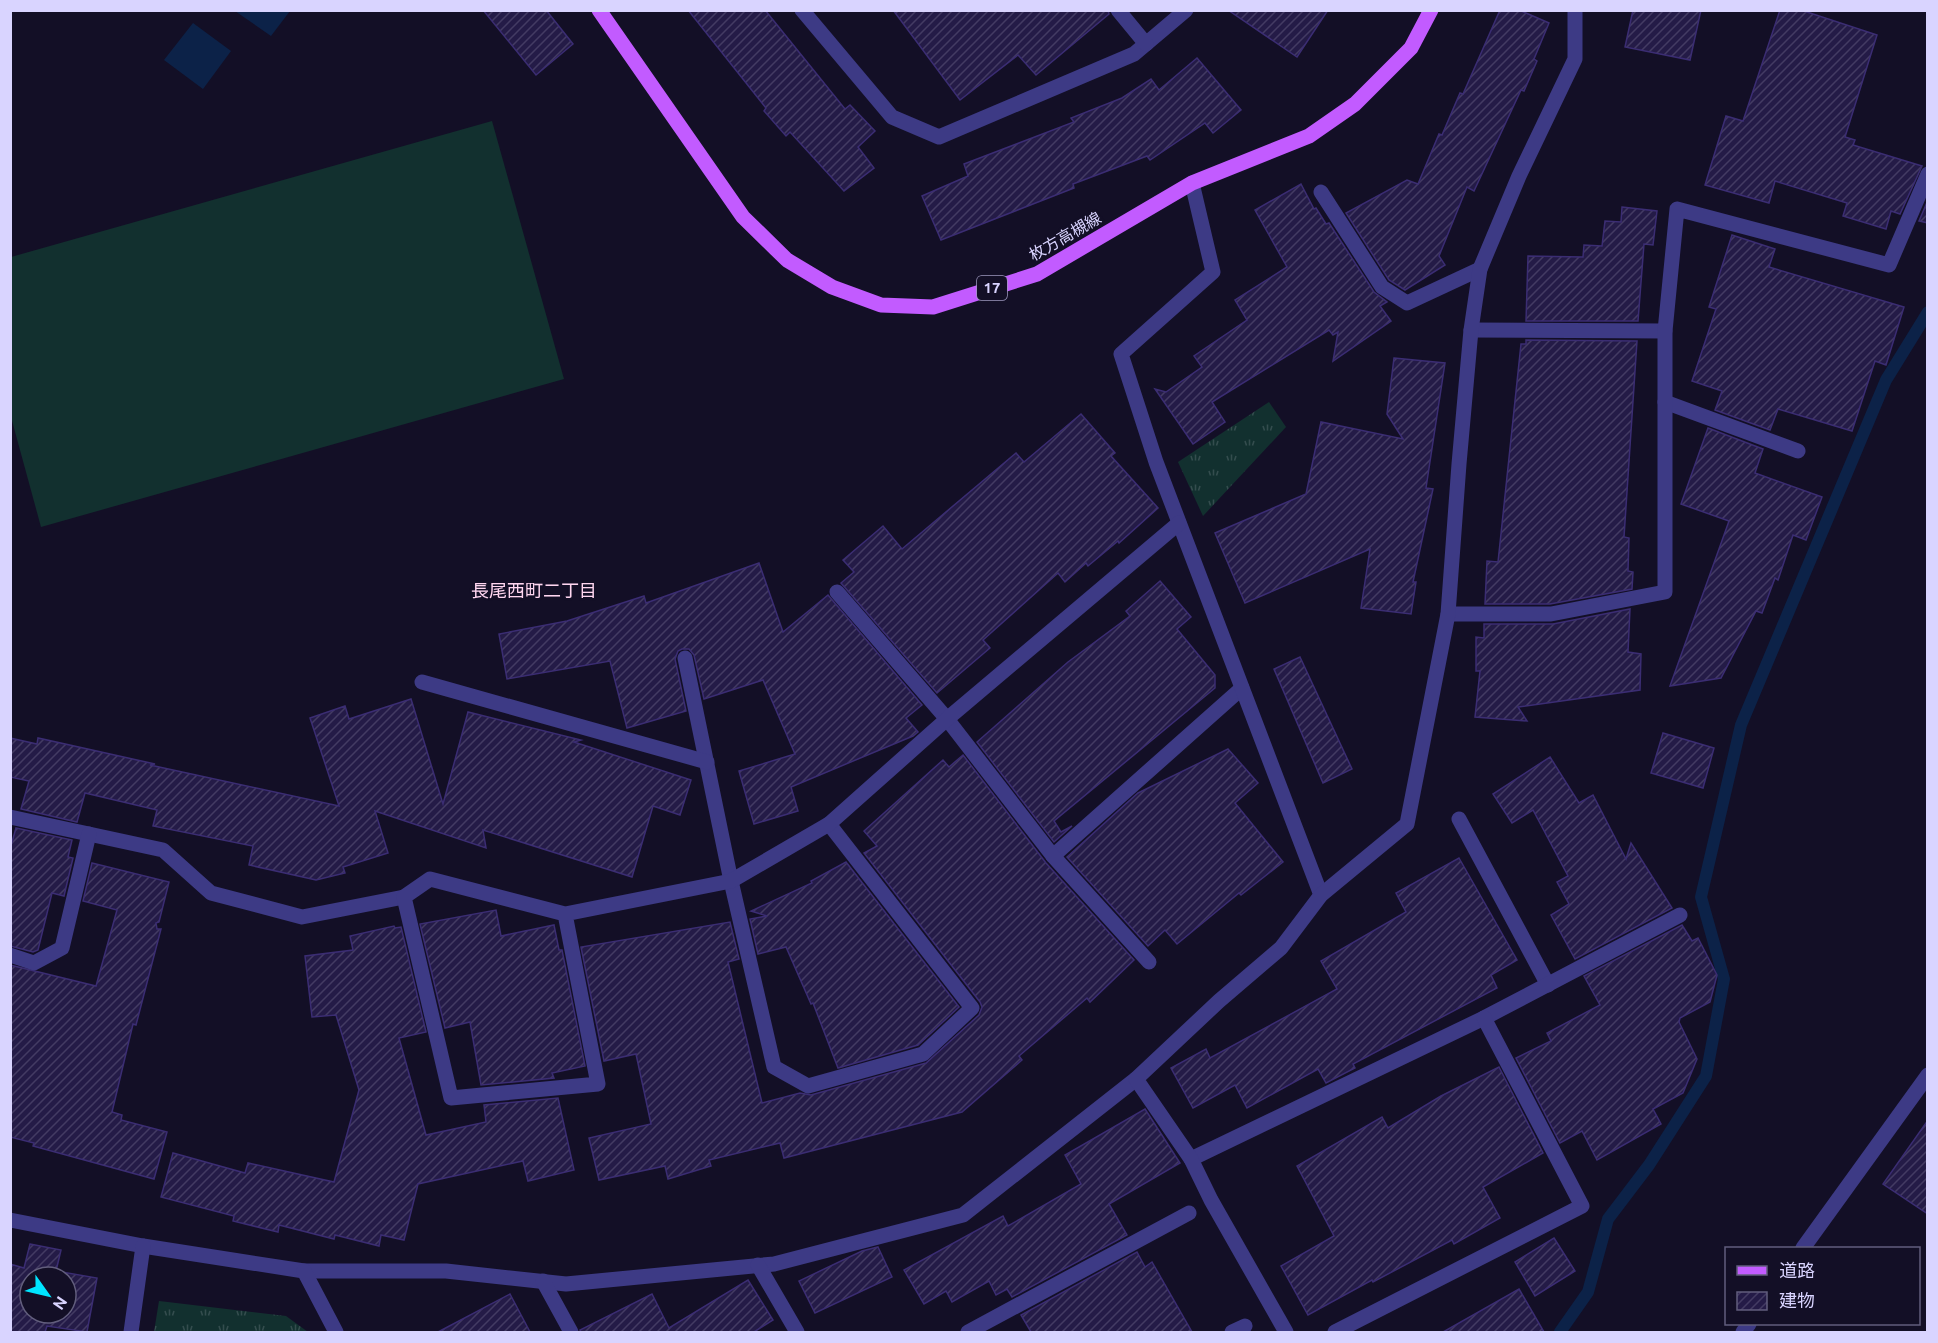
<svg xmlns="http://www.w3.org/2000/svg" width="1938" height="1343" font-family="Ubuntu,'Noto Sans JP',sans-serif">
<defs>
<pattern id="grass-tufts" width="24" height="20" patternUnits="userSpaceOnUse" patternTransform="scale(1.5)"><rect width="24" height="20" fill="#12302f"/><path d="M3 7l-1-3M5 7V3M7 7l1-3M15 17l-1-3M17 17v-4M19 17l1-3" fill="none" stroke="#344d4e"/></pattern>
<pattern id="building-hatch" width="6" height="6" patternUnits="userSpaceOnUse" patternTransform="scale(1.5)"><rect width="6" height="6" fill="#241b47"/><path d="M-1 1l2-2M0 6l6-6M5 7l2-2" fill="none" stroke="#433b63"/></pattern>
</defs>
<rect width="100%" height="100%" fill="#130f26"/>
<!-- grass -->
<g fill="url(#grass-tufts)">
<polygon points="1269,402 1286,427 1203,516 1178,462"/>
<polygon points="159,1301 286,1316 308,1332 154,1332"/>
</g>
<!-- pitch -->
<polygon fill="#12302f" points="492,121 564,379 41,527 11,417 11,257"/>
<!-- water -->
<g fill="#0c2248">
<polygon points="235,11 290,11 271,36"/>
<polygon points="193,23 231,51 203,89 164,60"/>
</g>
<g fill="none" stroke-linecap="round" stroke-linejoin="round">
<!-- stream -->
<polyline stroke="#0c2248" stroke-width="12" points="1560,1332 1588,1292 1608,1219 1649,1165 1706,1076 1724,979 1701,897 1741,725 1886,380 1928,312"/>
</g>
<!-- building -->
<g fill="url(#building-hatch)" stroke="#3b2d73" stroke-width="1.5" fill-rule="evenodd">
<polygon points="483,10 546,10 573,44 536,75"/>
<polygon points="688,10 765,10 845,109 850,105 875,131 858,147 874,168 844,191 790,132 786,136 764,111 766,108"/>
<polygon points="893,10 1108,10 1109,14 1036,75 1018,55 960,100"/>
<polygon points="1228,10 1328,10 1297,57"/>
<polygon points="1500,10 1519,10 1549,23 1534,59 1537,61 1524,91 1521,90 1474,191 1467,187 1439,256 1445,265 1405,290 1389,280 1346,213 1407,180 1418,184 1439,134 1442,135 1460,93 1463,94"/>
<polygon points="1633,10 1701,10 1690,60 1625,47"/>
<polygon points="1780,10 1801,10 1877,35 1845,137 1855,140 1853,145 1922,166 1900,214 1891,211 1886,229 1843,216 1847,203 1775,181 1769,203 1705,185 1726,116 1743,121"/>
<polygon points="1197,58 1241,110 1213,133 1205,123 1150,160 1147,156 1073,184 1074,188 941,240 922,196 968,176 964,164 1074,122 1071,118 1122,98 1151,79 1159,90"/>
<polygon points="1301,184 1314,209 1316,208 1326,224 1329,223 1374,292 1387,302 1380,306 1391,321 1333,361 1338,332 1333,335 1329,330 1212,402 1225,422 1193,444 1155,389 1166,392 1202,367 1194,356 1247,320 1235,300 1287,267 1255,210"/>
<polygon points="1928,200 1928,223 1919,221"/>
<polygon points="1622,207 1657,211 1653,245 1644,244 1638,321 1526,321 1528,256 1583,257 1584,245 1602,246 1605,221 1621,222"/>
<polygon points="1732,235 1775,249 1769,267 1904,307 1886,365 1875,361 1852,431 1778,409 1770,430 1715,410 1722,391 1692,381 1716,309 1709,307"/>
<polygon points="1526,340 1637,341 1624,537 1629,538 1628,571 1633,572 1632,589 1550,604 1485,604 1487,561 1498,562 1521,344 1526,344"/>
<polygon points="1394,358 1445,363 1426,488 1433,489 1413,582 1416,582 1411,614 1361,608 1370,549 1245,603 1215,533 1306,494 1321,422 1403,439 1387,414"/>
<polygon points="1081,414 1115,453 1111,456 1158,508 1119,543 1118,541 1088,566 1086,563 1065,582 1058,573 983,640 990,648 937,693 841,583 854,572 843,560 883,526 902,549 1016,453 1024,462"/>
<polygon points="1708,428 1763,449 1755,473 1822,497 1806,540 1793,535 1778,580 1775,578 1762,613 1756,611 1721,678 1670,686 1729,521 1681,504"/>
<polygon points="759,563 783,632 828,595 922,705 906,718 918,732 913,736 791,787 798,811 754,824 739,771 795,754 763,680 704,699 694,655 689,649 682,649 678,651 675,659 686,711 627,728 610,661 507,679 499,634 567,621 644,596 646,603"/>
<polygon points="1160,581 1191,617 1177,629 1215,675 1215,688 1054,821 1061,832 1072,826 1054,842 977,742 1068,662 1130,616 1126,611"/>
<polygon points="1630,609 1628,652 1641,654 1640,690 1518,707 1527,721 1475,717 1480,671 1476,671 1476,637 1484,638 1484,624 1553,624"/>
<polygon points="1300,657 1352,769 1323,783 1274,669"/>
<polygon points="411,699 443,804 468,712 581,740 574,742 691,780 680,815 653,806 632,877 483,830 486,848 375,811 388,853 343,867 345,873 316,880 249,865 253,846 153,826 157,810 85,793 77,822 21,809 29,781 10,777 10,738 37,744 38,738 155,764 150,765 339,806 310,718 345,706 349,719"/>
<polygon points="1663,733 1714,748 1703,788 1651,773"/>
<polygon points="1228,749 1258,783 1235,803 1283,862 1241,895 1239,893 1177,944 1165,930 1148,946 1067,857 1138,793"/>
<polygon points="963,755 1046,863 1134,960 1090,1002 1087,998 1019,1056 1022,1060 962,1112 784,1158 780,1143 709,1160 711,1166 668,1179 665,1166 599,1180 589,1138 651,1124 636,1054 604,1061 581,947 730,922 739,959 728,962 762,1103 800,1093 811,1095 926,1063 979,1015 982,1007 980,1002 864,853 877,846 864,831 943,760 949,767"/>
<polygon points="1550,757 1579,803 1593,795 1626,859 1631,843 1672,908 1575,959 1551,915 1569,904 1557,882 1568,876 1533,810 1512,823 1493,794"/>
<polygon points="16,828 72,840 68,857 73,858 64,896 52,893 38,950 33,952 10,946 10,849"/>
<polygon points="1459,858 1517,960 1491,975 1497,988 1353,1064 1355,1068 1326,1083 1318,1069 1247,1108 1235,1085 1193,1108 1171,1068 1206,1049 1210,1058 1337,989 1321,961 1406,912 1396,893"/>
<polygon points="846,862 959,1007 918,1045 838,1068 813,1003 811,1004 786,947 758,954 750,919 767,916 751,911 812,883 811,881"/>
<polygon points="92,863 169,882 159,922 156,923 157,929 161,929 136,1025 133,1024 112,1112 122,1115 121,1120 167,1132 154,1179 33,1146 34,1143 10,1137 10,965 96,986 117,910 83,901"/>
<polygon points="496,910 501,936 554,925 559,950 562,950 585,1066 552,1073 554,1078 481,1085 470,1022 445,1028 420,924"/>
<polygon points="1682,925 1692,941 1698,938 1717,975 1710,1002 1680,1018 1679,1022 1697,1059 1683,1093 1653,1109 1661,1124 1597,1160 1582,1131 1560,1143 1516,1058 1551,1041 1547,1033 1600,1005 1584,976"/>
<polygon points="394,926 395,928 401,927 426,1032 399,1038 426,1135 486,1122 484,1105 558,1098 574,1170 528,1181 523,1161 418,1184 404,1240 381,1235 379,1246 335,1235 334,1239 279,1225 278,1232 233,1221 234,1216 161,1197 173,1153 245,1173 248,1163 334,1182 359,1090 336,1015 312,1017 305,956 353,950 350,936"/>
<polygon points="1499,1067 1543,1153 1483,1187 1500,1218 1454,1244 1452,1240 1373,1282 1372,1280 1308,1315 1281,1266 1334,1236 1297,1166 1382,1117 1388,1128 1441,1096"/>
<polygon points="1145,1109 1180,1163 1109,1204 1127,1235 1012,1297 1007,1289 996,1295 989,1281 952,1302 946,1291 924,1304 904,1270 1003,1216 1008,1226 1081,1184 1065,1155"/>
<polygon points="1928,1120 1928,1214 1883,1184"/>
<polygon points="1554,1238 1575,1271 1535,1296 1515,1262"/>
<path d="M30,1244l31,6 -5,21 41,7 -10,54 -40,-6 -2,6h-35v-68l14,4zM30,1277h36v36h-36z"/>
<polygon points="878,1247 892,1277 815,1313 799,1281 862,1251"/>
<polygon points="1137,1252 1145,1267 1152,1262 1192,1332 1031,1332 1021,1315"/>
<polygon points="748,1280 773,1320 754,1332 581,1332 580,1330 652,1294 669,1328"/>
<polygon points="1519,1289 1544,1332 1443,1332"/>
<polygon points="510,1294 530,1332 438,1332"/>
</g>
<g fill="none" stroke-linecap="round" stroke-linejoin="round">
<!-- service -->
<g stroke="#3d3a85" stroke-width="15">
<polyline points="1321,192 1382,287 1407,303 1480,269"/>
<polyline points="1665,402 1798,451"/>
<polyline points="10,817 163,850 211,893 302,917 404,897"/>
<polyline points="1459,819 1548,985"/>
<polyline points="1053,856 1242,688"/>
<polyline points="10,955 34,963 62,948 89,834"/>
</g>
<!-- minor -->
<g stroke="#3d3a85" stroke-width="15">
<polyline points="802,10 892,117 939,137 1134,54 1186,10"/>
<polyline points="1118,10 1146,44"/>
<polyline points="1192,183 1213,272 1121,354 1156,462 1321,895"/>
<polyline points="1471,330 1665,331"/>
<polyline points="837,592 947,719 1053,856 1149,962"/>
<polyline points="1448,614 1551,614 1665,592 1665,331 1677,209 1889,265 1928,174"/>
<polyline points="685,658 731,881 774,1067 808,1086 923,1054 972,1008 829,824"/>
<polyline points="422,682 707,762"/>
<polyline points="565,914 598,1084 451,1098 404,897 430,879 565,914 731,881 829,824 947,719 1179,523"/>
<polyline points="1191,1159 1484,1018 1680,915"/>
<polyline points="10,1220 143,1246 304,1271 446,1271 566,1284 774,1264 963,1215 1136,1079"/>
<polyline points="1803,1248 1928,1075"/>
<polyline points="758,1265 797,1332"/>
<polyline points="304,1271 336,1332"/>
<polyline points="543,1281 571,1332"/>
<polyline points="131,1332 143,1246"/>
<polyline points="968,1332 1189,1213"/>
<polyline points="1232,1332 1245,1326"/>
<polyline points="1286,1332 1211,1200 1191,1159 1136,1079 1219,1001 1281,948 1321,895 1407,824 1448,614 1459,464 1471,330 1480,269 1519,176 1575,59 1575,10"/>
<polyline points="1335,1332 1582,1206 1484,1018"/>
<polyline points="1743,1332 1749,1324"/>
</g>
<!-- primary -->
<polyline stroke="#c25bff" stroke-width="15" points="599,10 743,217 787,260 832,287 881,305 933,307 1037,274 1192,183 1309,136 1355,104 1411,48 1431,10"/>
</g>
<g text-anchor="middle" stroke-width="5" stroke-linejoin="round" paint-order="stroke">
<!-- shield labels -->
<rect fill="#130f26" stroke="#9e99be" stroke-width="1.5" x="977" y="276" width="30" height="24" rx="4.5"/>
<g font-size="15" font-weight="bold" fill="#d9d4ff">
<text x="992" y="293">17</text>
</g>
<!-- street labels -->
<g font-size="16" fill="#d9d4ff" stroke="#130f26">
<text transform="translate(1065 236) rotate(-30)" y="6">枚方高槻線</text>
</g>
<!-- neighbourhood labels -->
<g font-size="18" fill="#ffd6f0" stroke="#130f26">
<text x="534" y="597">長尾西町二丁目</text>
</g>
</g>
<!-- border -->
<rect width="1938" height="1343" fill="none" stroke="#d9d4ff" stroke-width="24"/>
<!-- legend -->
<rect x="1725" y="1247" width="195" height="78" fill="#130f26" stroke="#625e7d" stroke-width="1.5"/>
<rect x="1737" y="1266" width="30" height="9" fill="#c25bff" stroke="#625e7d" stroke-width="1.5"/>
<text x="1779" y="1277" font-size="18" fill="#d9d4ff">道路</text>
<rect x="1737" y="1292" width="30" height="18" fill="url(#building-hatch)" stroke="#625e7d" stroke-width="1.5"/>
<text x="1779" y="1307" font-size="18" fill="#d9d4ff">建物</text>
<!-- north arrow -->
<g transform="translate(48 1295) rotate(124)"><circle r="28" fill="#130f26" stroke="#625e7d" stroke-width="1.5"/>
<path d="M0-4.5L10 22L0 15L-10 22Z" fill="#00e5ff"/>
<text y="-9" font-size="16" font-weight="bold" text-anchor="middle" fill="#d9d4ff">N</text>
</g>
</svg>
